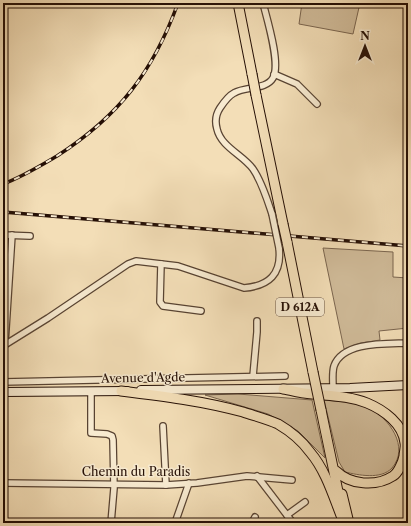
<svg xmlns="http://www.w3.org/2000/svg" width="411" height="526" font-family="'Libre Caslon Text',serif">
<rect width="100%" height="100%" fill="#f3deb7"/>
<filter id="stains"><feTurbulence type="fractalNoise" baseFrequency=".005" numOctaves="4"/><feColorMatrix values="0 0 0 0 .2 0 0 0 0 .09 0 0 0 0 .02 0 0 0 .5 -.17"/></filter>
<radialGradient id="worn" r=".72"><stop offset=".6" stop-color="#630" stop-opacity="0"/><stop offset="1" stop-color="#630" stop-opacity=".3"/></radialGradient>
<!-- green -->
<g fill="#d0bb99" stroke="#7a654f">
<polygon points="302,3 360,3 353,34 299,24"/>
<polygon points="323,248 393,252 393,277 408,278 408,328 379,331 380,340 361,343 344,349"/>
<polygon points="238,394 312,400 325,458 298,431 268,414 205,395"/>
<path d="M324,400c15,2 32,1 45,8 20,10 41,39 23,60 -11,12 -34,7 -47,4l-6,-10z"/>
</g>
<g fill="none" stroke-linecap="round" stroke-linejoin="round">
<defs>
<g id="minor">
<path d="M263,3c4,16 18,61 10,75 -7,12 -27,8 -39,15 -6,3 -10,9 -14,15 -4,6 -5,14 -3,21 4,18 26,26 36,40 9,13 14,30 19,45"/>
<polyline points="274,74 297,84 317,104"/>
<polyline points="3,235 30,236"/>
<polyline points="161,264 160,302 163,306 201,311"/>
<polyline points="5,344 12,235"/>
<path d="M3,346l45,-28 80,-54 8,-3 42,5 66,22c25,-2 38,-14 35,-40"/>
<polyline points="253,376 257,332 257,321"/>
<polyline points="3,382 285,376"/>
<path d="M333,388c0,-7 -1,-16 1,-22 9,-25 53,-22 74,-23"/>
<polyline points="91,391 91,433 107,434 112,436 113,440 114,488 111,523"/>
<polyline points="163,426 166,485"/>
<polyline points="257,476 293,523"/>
<polyline points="3,483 166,485 197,483 247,476 292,480"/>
<polyline points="287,515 305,502"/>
<polyline points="175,523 189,483"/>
<polyline points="252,523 255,517"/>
</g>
<g id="secondary">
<polyline points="141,390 350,388 408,385"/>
<polyline points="3,392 127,391"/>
</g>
<g id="trunk">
<polyline points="238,3 252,74"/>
<polyline points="256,95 283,224"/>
<polyline points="287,242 313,372"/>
<path d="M283,389c7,1 14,3 21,4 21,3 43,2 63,10 17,7 36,21 38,40 1,4 -1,9 -1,13 -1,6 -6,17 -11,20 -17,11 -43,9 -57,-5"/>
<path d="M121,391c41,5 82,10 122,21 12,4 24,7 35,12 12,7 24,17 32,28 17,20 24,47 34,71"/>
<polyline points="321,410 340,501"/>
<polyline points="342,494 349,523"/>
</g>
</defs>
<!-- minor casing -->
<use href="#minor" stroke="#584332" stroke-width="8"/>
<!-- secondary casing -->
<use href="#secondary" stroke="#250f05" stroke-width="10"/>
<!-- trunk casing -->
<use href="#trunk" stroke="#250f05" stroke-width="11"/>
<!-- minor -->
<use href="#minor" stroke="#f7ead0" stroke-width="5.5"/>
<!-- secondary -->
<use href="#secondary" stroke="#f7ead0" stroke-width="8"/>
<!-- trunk -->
<use href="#trunk" stroke="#f3deb7" stroke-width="9"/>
<defs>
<g id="rail">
<path d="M3,184c19,-7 37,-18 54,-28 62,-40 96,-84 121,-153"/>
<polyline points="3,212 408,246"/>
</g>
</defs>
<!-- rail casing -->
<use href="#rail" stroke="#250f05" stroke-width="3.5"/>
<!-- rail -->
<use href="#rail" stroke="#f7ead0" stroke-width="2" stroke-dasharray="6" stroke-linecap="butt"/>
<defs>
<polyline id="minor-bridge" points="272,214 279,248"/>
<g id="trunk-bridge">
<polyline points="252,74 256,95"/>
<polyline points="283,224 287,242"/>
<polyline points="313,372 321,410"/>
</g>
</defs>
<!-- minor-bridge casing -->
<use href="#minor-bridge" stroke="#584332" stroke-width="8" stroke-linecap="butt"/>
<!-- trunk-bridge casing -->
<use href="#trunk-bridge" stroke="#250f05" stroke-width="11" stroke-linecap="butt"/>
<!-- minor-bridge -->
<use href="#minor-bridge" stroke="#f7ead0" stroke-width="5.5"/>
<!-- trunk-bridge -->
<use href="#trunk-bridge" stroke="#f3deb7" stroke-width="9"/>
</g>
<g text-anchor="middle" stroke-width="3" stroke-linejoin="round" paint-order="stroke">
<!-- shield labels -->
<rect fill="#f7ead0" stroke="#645142" stroke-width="1" x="276" y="298" width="48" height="18" rx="3"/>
<g font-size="11" font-weight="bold" fill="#250f05">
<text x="300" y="311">D 612A</text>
</g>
<!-- street labels -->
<g font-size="12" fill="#250f05" stroke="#f7ead0">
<text transform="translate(143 378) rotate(-1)" y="4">Avenue d'Agde</text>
<text x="136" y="476">Chemin du Paradis</text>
</g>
</g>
<!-- margin -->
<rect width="411" height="526" fill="none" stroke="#f3deb7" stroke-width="16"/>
<rect x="4" y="4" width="403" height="518" fill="none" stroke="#250f05" stroke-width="2"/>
<rect x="8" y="8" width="395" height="510" fill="none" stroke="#250f05"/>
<!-- north arrow -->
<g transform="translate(365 46)" stroke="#f7ead0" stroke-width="3" paint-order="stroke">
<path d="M0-3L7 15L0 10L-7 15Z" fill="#250f05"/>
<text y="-6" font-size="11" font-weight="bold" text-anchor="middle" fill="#250f05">N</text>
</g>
<rect width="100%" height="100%" filter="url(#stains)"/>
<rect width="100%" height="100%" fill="url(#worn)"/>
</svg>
